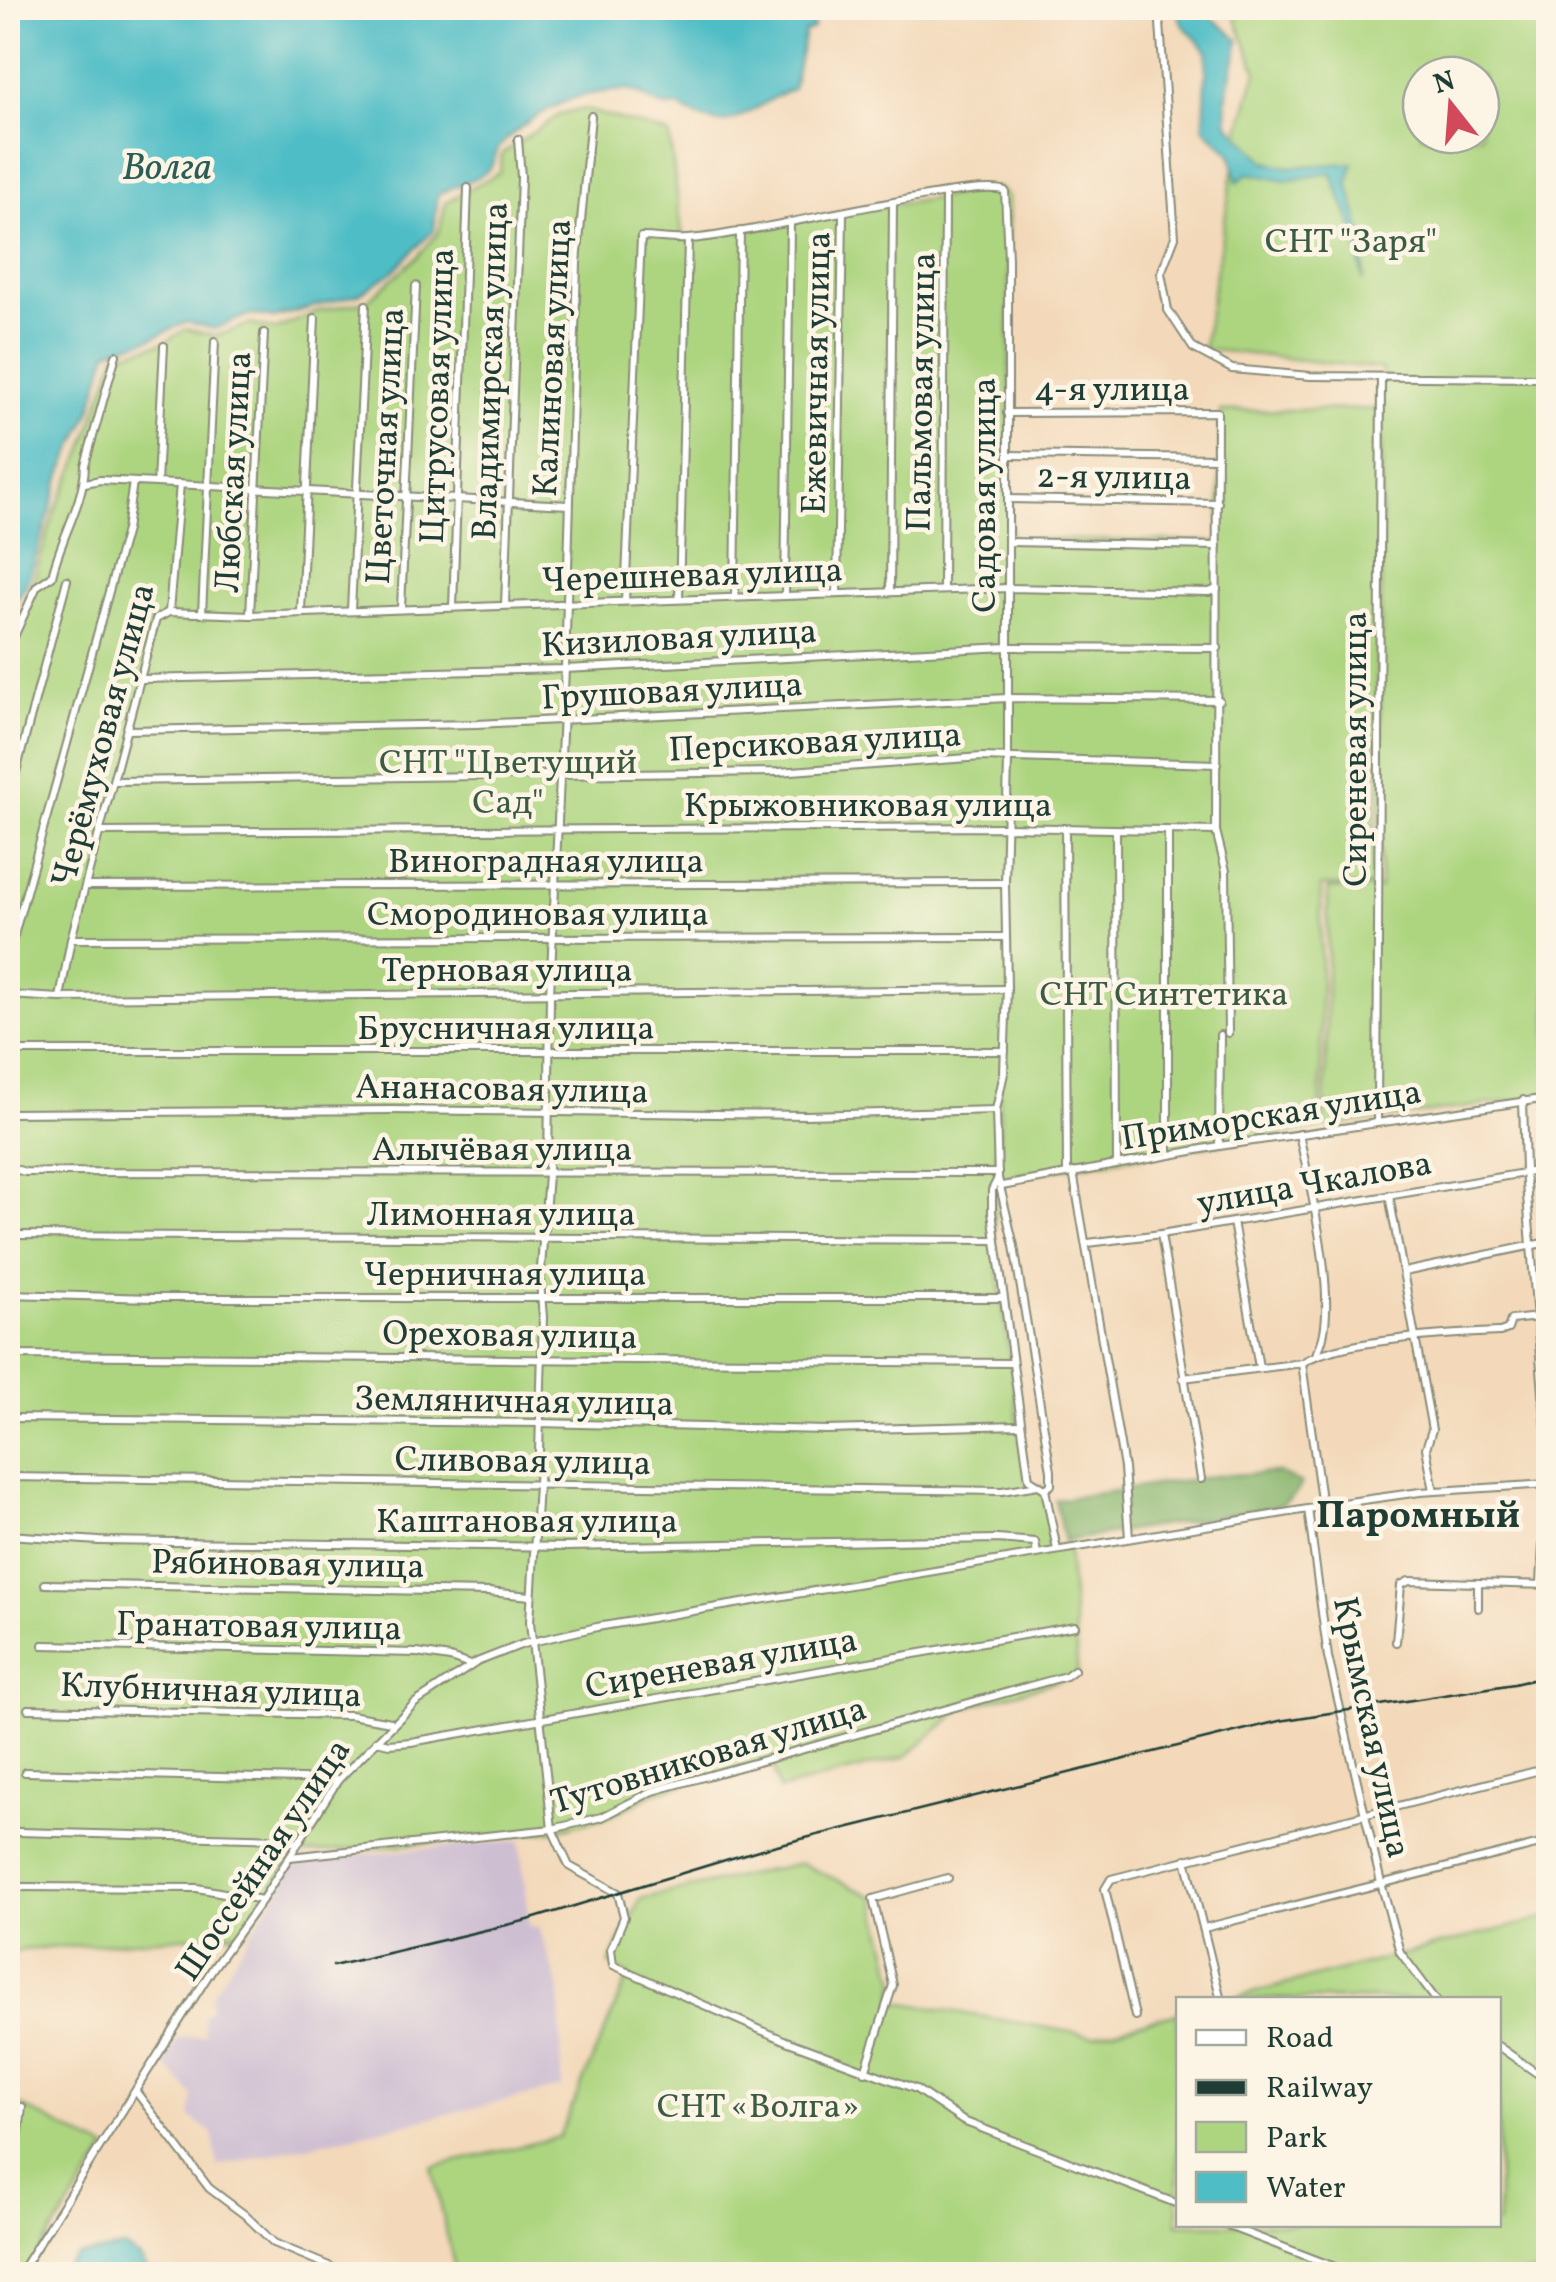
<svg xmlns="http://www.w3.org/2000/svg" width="1556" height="2282" font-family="Vollkorn,serif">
<rect width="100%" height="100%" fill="#fcf5e5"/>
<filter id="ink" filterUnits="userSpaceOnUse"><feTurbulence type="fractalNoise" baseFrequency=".01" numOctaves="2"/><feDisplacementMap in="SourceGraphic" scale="20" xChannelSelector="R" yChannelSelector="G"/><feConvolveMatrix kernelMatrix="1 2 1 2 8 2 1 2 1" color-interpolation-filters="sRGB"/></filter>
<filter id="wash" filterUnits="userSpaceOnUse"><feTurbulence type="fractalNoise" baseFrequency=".0048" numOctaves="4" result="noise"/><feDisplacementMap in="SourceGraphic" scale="40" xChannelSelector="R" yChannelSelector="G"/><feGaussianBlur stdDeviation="2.25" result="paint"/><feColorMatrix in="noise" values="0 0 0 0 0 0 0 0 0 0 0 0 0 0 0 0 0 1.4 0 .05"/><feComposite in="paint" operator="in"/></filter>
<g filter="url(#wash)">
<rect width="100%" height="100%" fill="#f3d9ba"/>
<!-- industrial -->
<polygon fill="#cebed2" points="520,1840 529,1927 539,1928 560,1990 562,2088 218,2166 212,2133 190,2117 193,2095 163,2063 178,2038 205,2035 203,2016 211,2009 211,1996 297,1860"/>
<!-- green -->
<g fill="#add580" stroke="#66895a" stroke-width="2.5" fill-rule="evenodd">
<path d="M1231,8h317v1088l-223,31 3,-238 52,-1 2,-519 -179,-20 37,-220 17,-58zM1421,75h60v60h-60z"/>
<polygon points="583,109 669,134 683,239 998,188 1008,197 1011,539 1220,542 1220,411 1379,409 1374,886 1321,886 1321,1128 999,1178 1000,1078 995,1101 997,1172 994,1238 1027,1486 1043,1487 1053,1549 1068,1547 1078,1675 963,1708 905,1757 779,1790 772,1760 656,1792 611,1816 551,1831 293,1855 245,1932 22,1950 8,1954 8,1631 13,1611 8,1554 8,664 54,513 82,454 116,355 163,343 186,329 216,336 251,324 275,330 319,311 367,301 416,258 439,232 446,202 500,172 502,154 559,115"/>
<polygon points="800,1863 874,1897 896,1981 893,2001 1094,2036 1178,2013 1178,2224 1498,2224 1498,2000 1229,1999 1548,1917 1548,2274 456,2274 432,2167 559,2137 629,1975 609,1965 640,1899"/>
<polygon points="8,2099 107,2150 25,2274 8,2274"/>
</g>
<!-- forest -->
<path fill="#8ab66e" stroke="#547a51" stroke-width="2.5" d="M1279,1473l22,11c-4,14 -18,19 -30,24l-207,33 -9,-41 166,-25z"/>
<!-- water -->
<g fill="#4fbdc6" stroke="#377d7d" stroke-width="2.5">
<path d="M8,8h807l-2,21 -8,3 -12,57c-22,6 -51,33 -72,33 -15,1 -31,-10 -45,-16 -17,6 -26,-9 -42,-14 -8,-3 -22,-1 -31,0 -36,3 -77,27 -102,53 -8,8 -5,19 -14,26 -14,11 -34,14 -49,24l-4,35 -43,43 -32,21 -85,24 -23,-4 -37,15 -28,-7 -34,16 -44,13 -17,59 -29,62 -28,91 -8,22 -18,28z"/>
<polygon points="1175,8 1204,8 1205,12 1239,40 1226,99 1228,123 1266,162 1288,167 1353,163 1348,182 1364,241 1363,281 1357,237 1331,173 1285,181 1249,173 1237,182 1231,154 1204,128 1207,51 1183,25"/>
<polygon points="124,2248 140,2258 150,2274 60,2274 77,2256"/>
</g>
</g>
<g filter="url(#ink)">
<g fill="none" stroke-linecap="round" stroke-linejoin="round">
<defs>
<g id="street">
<polyline points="1160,23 1175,237 1161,273 1168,310 1193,348 1232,369 1310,376 1548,378"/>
<polyline points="591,116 577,263 565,669 550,995 548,1174 540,1282 543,1317 538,1485 530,1622 552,1829 569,1866 618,1893 624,1917 611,1949 613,1965 786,2041 916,2089 963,2121 1178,2204"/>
<polyline points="1007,413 1217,412 1216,831 1226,871 1228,1033"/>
<polyline points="1008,455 1217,458"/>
<polyline points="85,483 100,480 569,505"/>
<polyline points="157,483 164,346"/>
<polyline points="1009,499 1218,503"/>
<polyline points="1009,542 1217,546"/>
<polyline points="943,590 945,194"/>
<polyline points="890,592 893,203"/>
<polyline points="837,593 843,214"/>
<polyline points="785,595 790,224"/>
<polyline points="735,596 740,231"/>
<polyline points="679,599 688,239"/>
<path d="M625,601l16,-364c16,0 31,3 46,2 56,-2 289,-62 318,-48l3,68v501l-3,123 2,104 -3,86 -8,37 2,68 16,68 37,225v14l-6,4"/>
<polyline points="505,605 521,177 518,139"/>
<polyline points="453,607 468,188"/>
<polyline points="401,608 416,286"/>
<polyline points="351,610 366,305"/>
<polyline points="301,611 315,318"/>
<polyline points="169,612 250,615 1009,588 1209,592 1217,589"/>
<polyline points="169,612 180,484"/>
<polyline points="202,614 215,341"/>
<polyline points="250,615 264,333"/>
<path d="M8,650l29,-64 15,-10c8,-37 32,-73 33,-111l31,-110"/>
<polyline points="142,679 565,669 1008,647 1218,648"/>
<polyline points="127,730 477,724 1008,698 1219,700"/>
<polyline points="115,781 778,772 982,757 1217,764"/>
<polyline points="8,802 67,580"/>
<polyline points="1065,828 1067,1173"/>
<polyline points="1116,830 1117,1164"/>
<polyline points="99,832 1006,827 1216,831"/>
<polyline points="1168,832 1168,1155"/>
<polyline points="87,886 1005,883"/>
<polyline points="71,939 1005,937"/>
<polyline points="8,957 126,530 133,482"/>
<polyline points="8,995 60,998 1007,989"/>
<polyline points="60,998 71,939 156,619 169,612"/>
<polyline points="8,1051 1005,1051"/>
<polyline points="1523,1100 1525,1171 1548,1455"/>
<polyline points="8,1113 390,1110 806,1115 996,1110"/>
<polyline points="1377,1121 1381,377"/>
<path d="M1299,1134c10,48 43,178 18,218"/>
<polyline points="1219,1146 1220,1035"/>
<polyline points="8,1167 25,1172 998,1173"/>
<polyline points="1073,1172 1124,1468 1129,1538"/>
<polyline points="998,1178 992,1190 992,1212 1029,1479 1045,1489 1057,1550"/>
<polyline points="1002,1186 1219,1146 1548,1098"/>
<polyline points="1389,1195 1432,1430 1426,1448 1434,1491"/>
<polyline points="1233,1222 1259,1367"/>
<polyline points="1161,1234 1201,1479"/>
<polyline points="8,1235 995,1240"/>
<polyline points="1088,1243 1161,1234 1548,1169"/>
<polyline points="1404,1272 1548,1242"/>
<polyline points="8,1294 153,1298 1002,1298"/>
<polyline points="8,1355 1012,1363"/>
<polyline points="1302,1363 1322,1507"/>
<path d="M1183,1378l119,-15c34,-24 153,-29 198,-31l8,-3 3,-9 37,-4"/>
<polyline points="8,1418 539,1423 827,1430 1020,1425"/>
<polyline points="8,1477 1002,1491 1038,1485"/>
<polyline points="1308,1509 1328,1657 1381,1883 1400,1952 1436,2000"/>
<polyline points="8,1535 99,1541 566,1547 997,1539 1035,1542 1037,1554"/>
<polyline points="45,1584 488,1592 531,1596"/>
<polyline points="1541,1584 1546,1484"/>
<polyline points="1478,1608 1478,1583 1548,1585"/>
<polyline points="1396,1642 1401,1585 1409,1581 1478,1583"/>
<polyline points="43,1645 417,1653 450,1658 470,1665"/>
<polyline points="28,1709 350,1715 391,1722"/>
<polyline points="376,1741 389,1744 411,1742 1075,1626"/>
<polyline points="25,1772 338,1780"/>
<polyline points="18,1832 282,1839 297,1843"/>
<polyline points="290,1857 552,1829 602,1817 653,1791 1066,1676 1074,1670"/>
<polyline points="1186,1859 1221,2000"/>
<polyline points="17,1887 197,1888 262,1900"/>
<polyline points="1204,1928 1548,1842"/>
<polyline points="1135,2016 1105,1889 1111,1879 1548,1768"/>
<polyline points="1498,2046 1548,2081"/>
<polyline points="865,2072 893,1985 873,1899 948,1878"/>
<polyline points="137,2093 209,2188 245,2215 274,2243 348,2274"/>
<polyline points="8,2224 22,2107"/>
<polyline points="1223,2224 1353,2274"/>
<polyline points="19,2274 213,1968 262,1900 338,1780 415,1703 477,1662 523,1644 597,1627 1356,1501 1420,1492 1548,1484"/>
</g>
</defs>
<!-- street casing -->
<use href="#street" stroke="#898b77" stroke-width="10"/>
<!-- street -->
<use href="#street" stroke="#fff" stroke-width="6"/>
<!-- rail -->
<polyline stroke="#1f3d34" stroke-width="2.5" points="333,1966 528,1920 765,1848 1279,1721 1514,1684 1548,1676"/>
</g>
</g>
<g text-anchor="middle" stroke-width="9" stroke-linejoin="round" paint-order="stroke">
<!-- park labels -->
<g font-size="35" fill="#3b5b43" stroke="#fcf5e5">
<text x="1351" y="252">СНТ "Заря"</text>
<text x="508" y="773">СНТ "Цветущий<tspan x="508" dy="40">Сад"</tspan></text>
<text x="1164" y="1005">СНТ Синтетика</text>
<text x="758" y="2117">СНТ «Волга»</text>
</g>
<!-- street labels -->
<g font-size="35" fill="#1f3d34" stroke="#fcf5e5">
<text transform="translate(551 358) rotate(-87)" y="12">Калиновая улица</text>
<text transform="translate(489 371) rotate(-88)" y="12">Владимирская улица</text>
<text transform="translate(815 373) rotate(-89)" y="12">Ежевичная улица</text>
<text x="1112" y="400">4-я улица</text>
<text transform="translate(920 392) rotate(-89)" y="12">Пальмовая улица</text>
<text transform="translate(436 396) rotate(-88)" y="12">Цитрусовая улица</text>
<text transform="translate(384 446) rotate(-87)" y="12">Цветочная улица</text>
<text transform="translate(232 472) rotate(-87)" y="12">Любская улица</text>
<text transform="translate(1114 476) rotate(1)" y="12">2-я улица</text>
<text transform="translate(983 495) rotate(-90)" y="12">Садовая улица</text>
<text transform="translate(692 574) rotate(-2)" y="12">Черешневая улица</text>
<text transform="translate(679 637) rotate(-3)" y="12">Кизиловая улица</text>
<text transform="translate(672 690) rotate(-3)" y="12">Грушовая улица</text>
<text transform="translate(102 735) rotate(-75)" y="12">Черёмуховая улица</text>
<text transform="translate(815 741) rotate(-3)" y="12">Персиковая улица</text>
<text transform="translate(1354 749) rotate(-90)" y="12">Сиреневая улица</text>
<text x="868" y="816">Крыжовниковая улица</text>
<text x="546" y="872">Виноградная улица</text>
<text x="538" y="925">Смородиновая улица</text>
<text x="507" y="981">Терновая улица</text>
<text x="506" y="1039">Брусничная улица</text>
<text transform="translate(502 1088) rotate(1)" y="12">Ананасовая улица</text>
<text transform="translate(1271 1114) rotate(-9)" y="12">Приморская улица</text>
<text x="502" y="1160">Алычёвая улица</text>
<text transform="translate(1314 1182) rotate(-10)" y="12">улица Чкалова</text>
<text x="501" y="1225">Лимонная улица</text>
<text x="505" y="1285">Черничная улица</text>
<text transform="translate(510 1334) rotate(1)" y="12">Ореховая улица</text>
<text transform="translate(514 1400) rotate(1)" y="12">Земляничная улица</text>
<text transform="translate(523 1460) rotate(1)" y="12">Сливовая улица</text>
<text x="527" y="1532">Каштановая улица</text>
<text transform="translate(288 1563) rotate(1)" y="12">Рябиновая улица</text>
<text transform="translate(259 1625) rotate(1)" y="12">Гранатовая улица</text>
<text transform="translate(721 1662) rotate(-10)" y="12">Сиреневая улица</text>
<text transform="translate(211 1689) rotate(2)" y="12">Клубничная улица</text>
<text transform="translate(1373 1727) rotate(78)" y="12">Крымская улица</text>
<text transform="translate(708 1754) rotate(-17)" y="12">Тутовниковая улица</text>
<text transform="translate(262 1859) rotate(-56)" y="12">Шоссейная улица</text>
</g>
<!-- water labels -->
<g font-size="38" font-style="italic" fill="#2b5d58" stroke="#fcf5e5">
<text x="167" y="179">Волга</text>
</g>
<!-- neighbourhood labels -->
<g font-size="38" font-weight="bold" fill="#1f3d34" stroke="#fcf5e5">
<text x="1418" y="1527">Паромный</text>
</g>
</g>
<!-- margin -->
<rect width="1556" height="2282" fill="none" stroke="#fcf5e5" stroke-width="40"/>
<!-- legend -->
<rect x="1176" y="1997" width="325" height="230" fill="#fcf5e5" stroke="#a4ab9e" stroke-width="2.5"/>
<rect x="1196" y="2030" width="50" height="15" fill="#ffffff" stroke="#a4ab9e" stroke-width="2.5"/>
<text x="1266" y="2047" font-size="30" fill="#1f3d34">Road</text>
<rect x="1196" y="2080" width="50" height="15" fill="#1f3d34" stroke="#a4ab9e" stroke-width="2.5"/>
<text x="1266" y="2097" font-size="30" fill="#1f3d34">Railway</text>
<rect x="1196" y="2122" width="50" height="30" fill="#add580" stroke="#a4ab9e" stroke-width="2.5"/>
<text x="1266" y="2147" font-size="30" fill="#1f3d34">Park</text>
<rect x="1196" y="2172" width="50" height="30" fill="#4fbdc6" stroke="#a4ab9e" stroke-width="2.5"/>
<text x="1266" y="2197" font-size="30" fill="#1f3d34">Water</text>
<!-- north arrow -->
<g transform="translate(1451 105) rotate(343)"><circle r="48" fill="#fcf5e5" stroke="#a4ab9e" stroke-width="2.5"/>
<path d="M0-8L18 38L0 25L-18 38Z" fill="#d1495b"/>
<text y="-15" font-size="28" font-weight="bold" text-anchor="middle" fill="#1f3d34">N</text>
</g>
</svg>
